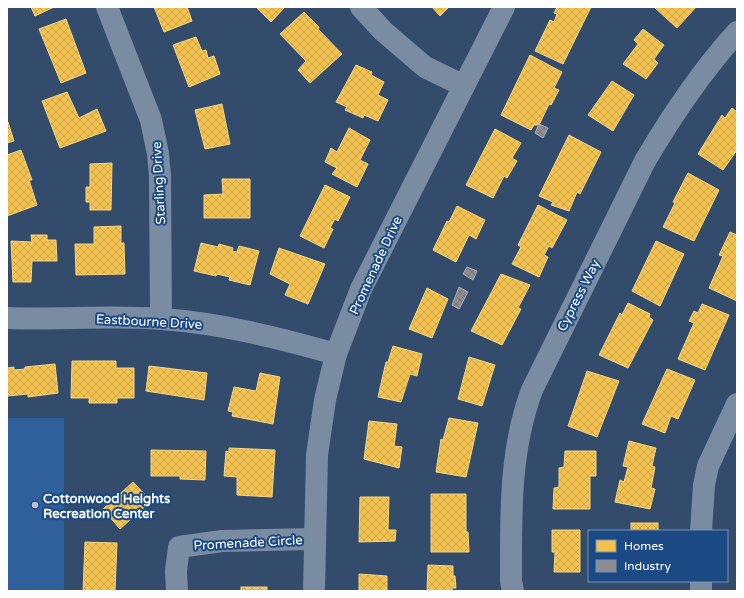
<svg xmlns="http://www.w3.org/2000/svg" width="744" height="598" font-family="'Varela Round',sans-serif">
<defs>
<pattern id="homes-cross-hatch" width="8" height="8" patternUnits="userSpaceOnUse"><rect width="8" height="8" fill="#f2c14e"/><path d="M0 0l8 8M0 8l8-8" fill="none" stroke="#c8a44e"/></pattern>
<pattern id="industry-cross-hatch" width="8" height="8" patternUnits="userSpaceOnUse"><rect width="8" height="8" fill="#8d8d92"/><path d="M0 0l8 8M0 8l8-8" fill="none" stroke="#76767a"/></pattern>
</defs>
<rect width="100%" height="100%" fill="#334c6c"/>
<!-- pitch -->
<rect fill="#2f609b" x="7" y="418" width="57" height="173"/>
<!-- homes -->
<g fill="url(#homes-cross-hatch)" stroke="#f6d483">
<polygon points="31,7 54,7 35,16"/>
<polygon points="154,7 187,7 192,21 164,32"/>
<polygon points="256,7 285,7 271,22"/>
<polygon points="432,7 449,7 440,16"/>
<polygon points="557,7 591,7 563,64 535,51 550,20 554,22 557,14 554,13"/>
<polygon points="654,7 696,7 677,28"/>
<polygon points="304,12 319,27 318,29 342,54 310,83 298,70 306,61 280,34"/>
<polygon points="66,19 86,73 61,83 39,29"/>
<polygon points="643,29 664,45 654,59 658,63 646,79 623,64 638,44 634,40"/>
<polygon points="196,37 202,51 206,50 208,58 214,56 220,74 189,87 173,45"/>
<polygon points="530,55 562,72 554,88 559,90 551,105 549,104 539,125 534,125 531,130 501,115"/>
<polygon points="356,65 372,72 371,74 373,76 384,82 378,95 388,100 378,121 364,115 363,118 345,110 347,107 336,102"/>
<polygon points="612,81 634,95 613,131 588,115"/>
<polygon points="67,92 79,118 97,109 106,131 60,148 42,101"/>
<polygon points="222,104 230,144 205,149 195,110"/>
<polygon points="732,108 737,112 737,150 723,170 698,154 722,115 725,118"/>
<polygon points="8,122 14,141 7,143 7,123"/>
<polygon points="349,128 370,140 360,160 368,164 357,187 332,174 337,168 325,162 331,148 337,152"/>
<polygon points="495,129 521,143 512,158 517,161 507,178 504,176 493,198 466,185"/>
<polygon points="569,135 601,152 580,194 577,192 569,211 551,205 553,202 539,196"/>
<polygon points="21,150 32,180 29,180 37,205 7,216 7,155"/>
<polygon points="112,163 111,210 90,210 90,202 86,202 86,187 90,187 90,164"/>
<polygon points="688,173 719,190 694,241 663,227 675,203 673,202"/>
<polygon points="222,179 250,179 250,218 204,218 204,195 223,194"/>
<polygon points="325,185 350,197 338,221 335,219 330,228 333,229 324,248 300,236"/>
<polygon points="538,205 567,220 552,248 549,246 544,255 548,257 539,277 512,264 521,247 518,245"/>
<polygon points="457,206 485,220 476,239 469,235 456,262 433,250 447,221 449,222"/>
<polygon points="121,226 121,243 124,243 125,274 76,275 75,244 94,244 94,227"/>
<polygon points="730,232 737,235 737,301 709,288 723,256 719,255"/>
<polygon points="31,235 47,235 47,240 56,240 57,261 32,261 31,282 13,282 11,241 32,242"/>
<polygon points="656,241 684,254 660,306 632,291"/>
<polygon points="201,243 218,247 219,244 233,248 232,251 237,252 239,246 259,251 250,285 229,280 230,277 217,274 216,276 194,271"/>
<polygon points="279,248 325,264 308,304 285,295 290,284 270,274"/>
<polygon points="501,274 530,285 518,308 521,309 502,345 471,331"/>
<polygon points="427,288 448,299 432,338 409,329"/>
<polygon points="628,303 650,314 649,317 653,320 628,368 599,355 620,313 622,315"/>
<polygon points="702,304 729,315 705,370 678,359 694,323 689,321 694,311 698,313"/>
<polygon points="393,346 422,354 417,376 410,374 401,402 378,397 386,362 388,362"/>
<polygon points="469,357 495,365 482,406 458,399"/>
<polygon points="72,361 116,361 116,368 134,368 134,398 117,398 117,403 89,403 89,398 71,398"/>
<polygon points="55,364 58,393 28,397 28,394 7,396 7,368 14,367 14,370 25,369 25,367"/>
<polygon points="149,366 207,373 204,400 146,391"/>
<polygon points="667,369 695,380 678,419 671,416 665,433 642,424"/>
<polygon points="587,371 619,381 597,437 568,426"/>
<polygon points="260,373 280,377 273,424 232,416 233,412 228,411 234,387 256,391"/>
<polygon points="449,418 478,423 466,477 436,472 441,439 443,440"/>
<polygon points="369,421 397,424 394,446 402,447 399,468 364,459"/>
<polygon points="629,441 656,448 652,466 655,467 651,488 655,489 650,509 615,502 620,480 624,482 628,467 623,466"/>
<polygon points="229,448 275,450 272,497 237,495 237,477 224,476 226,451 229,452"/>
<polygon points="151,450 206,451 205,480 180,479 180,476 151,476"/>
<polygon points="565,451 596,451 596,476 590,476 590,509 553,509 554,488 559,487 559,468 564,467"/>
<polygon points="133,482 151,501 120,529 103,509"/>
<polygon points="431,494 466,494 466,532 468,532 469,552 431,552"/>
<polygon points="360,497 389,497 388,530 396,530 395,541 359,542"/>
<rect x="631" y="523" width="27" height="8"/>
<polygon points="552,530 580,530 580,572 554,572 555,552 552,552"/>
<polygon points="85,542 117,543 115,591 83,591"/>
<polygon points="428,565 453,566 453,576 455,576 456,588 452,588 452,591 427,591"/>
<polygon points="359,574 387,576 387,591 359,591"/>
<rect x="241" y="587" width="26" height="4"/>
</g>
<!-- industry -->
<g fill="url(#industry-cross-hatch)" stroke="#afafb3">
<polygon points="539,124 548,128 543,138 535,133"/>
<polygon points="467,267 477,271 473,280 463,274"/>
<polygon points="459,287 468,292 459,309 452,305"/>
</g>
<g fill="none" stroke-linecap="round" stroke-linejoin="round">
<!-- minor -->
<g stroke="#798ca2" stroke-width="22">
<polyline points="107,7 151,120 158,154 160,176 161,319"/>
<polyline points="361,7 383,31 425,67 464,86"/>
<path d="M7,318c51,2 103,-3 154,1 60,4 118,19 175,35"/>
<polyline points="701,531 704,485 708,466 737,404"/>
<polyline points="177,591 176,571 179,547 222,541 314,539"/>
<polyline points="314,591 317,455 325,400 336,354 361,289 504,7"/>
<path d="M513,591l-2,-10c0,-64 -2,-130 21,-191l113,-229c27,-46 56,-89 92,-129"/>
<polyline points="701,591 701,581"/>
</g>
</g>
<!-- markers -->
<circle fill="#b8c0cc" stroke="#1b4984" stroke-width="1.5" cx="35" cy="505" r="4"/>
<g text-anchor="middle" stroke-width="4" stroke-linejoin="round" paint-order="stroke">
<!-- street labels -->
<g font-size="13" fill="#fff" stroke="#1b4984">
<text transform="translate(158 183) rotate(-93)" y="5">Starling Drive</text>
<text transform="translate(375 265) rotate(-65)" y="5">Promenade Drive</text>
<text transform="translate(578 295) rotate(-63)" y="5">Cypress Way</text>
<text transform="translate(149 321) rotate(3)" y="5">Eastbourne Drive</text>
<text transform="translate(248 542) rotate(-3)" y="5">Promenade Circle</text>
</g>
<!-- poi labels -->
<g font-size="13" font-weight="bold" fill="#fff" stroke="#1b4984" text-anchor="start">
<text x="43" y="503">Cottonwood Heights<tspan x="43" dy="15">Recreation Center</tspan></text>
</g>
</g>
<!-- border -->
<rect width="744" height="598" fill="none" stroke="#ffffff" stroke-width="16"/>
<!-- legend -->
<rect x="588" y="530" width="140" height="52" fill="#1b4984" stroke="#7692b5"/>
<rect x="596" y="540" width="20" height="12" fill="#f2c14e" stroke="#7692b5"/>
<text x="624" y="550" font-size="12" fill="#ffffff">Homes</text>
<rect x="596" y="560" width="20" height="12" fill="#8d8d92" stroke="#7692b5"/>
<text x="624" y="570" font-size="12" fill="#ffffff">Industry</text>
</svg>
